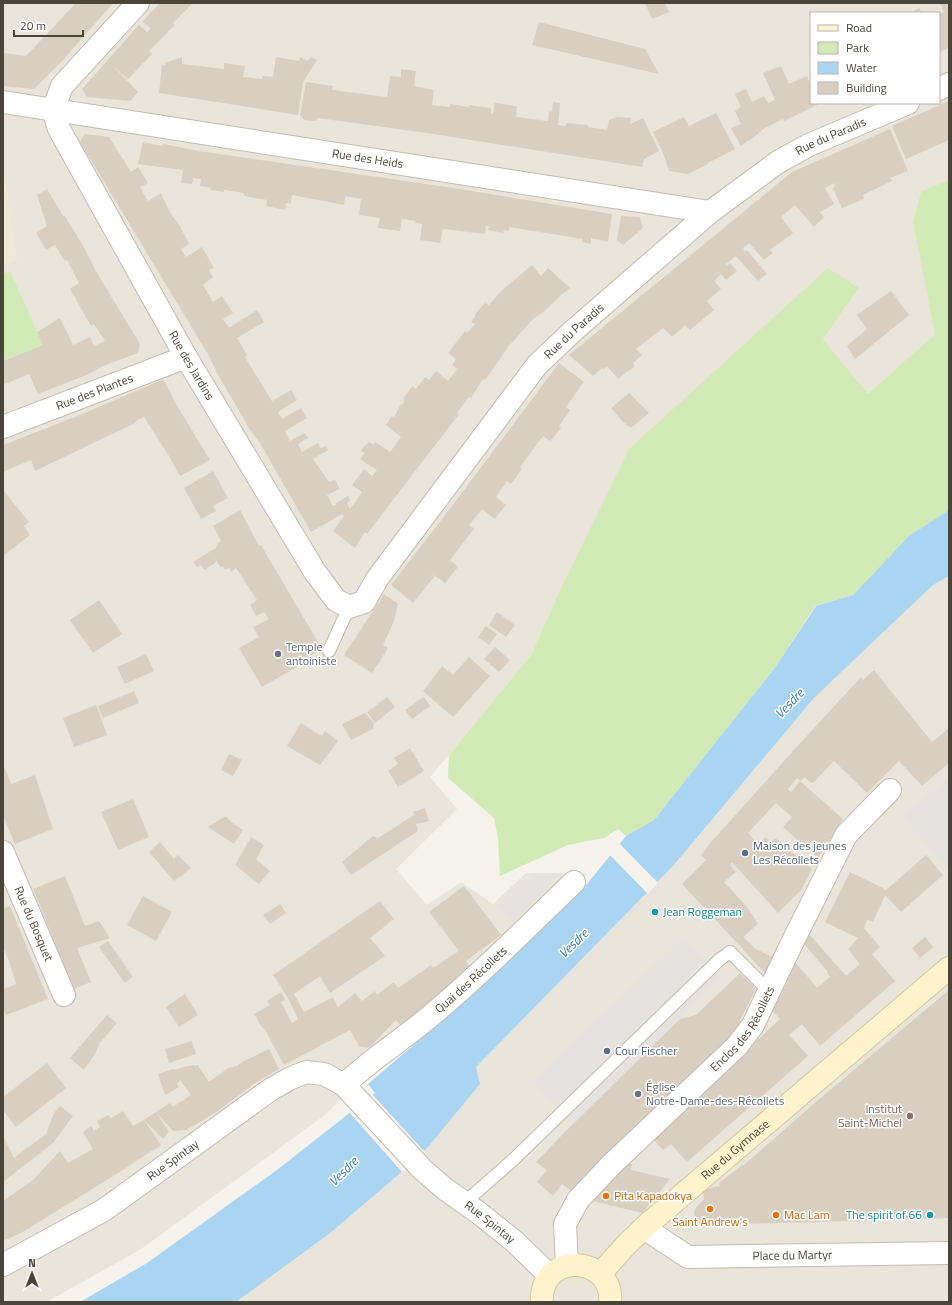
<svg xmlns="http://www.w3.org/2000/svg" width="952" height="1305" font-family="'Titillium Web',sans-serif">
<rect width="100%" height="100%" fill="#f6f3ec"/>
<!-- residential -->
<g fill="#eae5da" fill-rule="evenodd">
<path d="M3,3h946v177l-28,11 -8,31 23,111 -68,62 -45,-56 36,-51 -304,313 -24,54 -82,100 -19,22 27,32 -61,60 31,36 34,-23 32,22 33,-31 61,1 -72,71 -152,133 -38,37 -184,134 -94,53h-44zM811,13h128v90h-128z"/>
<polygon points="949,576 949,1302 236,1302 329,1234 397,1176 480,1084 476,1067 673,866 814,698 933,585"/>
</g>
<!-- education -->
<polygon fill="#efe8d6" points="3,166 17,260 3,267"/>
<!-- green -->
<g fill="#d2eab5">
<polygon points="949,180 949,510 909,536 853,595 815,606 774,669 654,820 626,836 618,829 604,838 568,845 500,876 498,839 494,818 448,778 449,755 531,655 555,601 629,449 828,268 859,288 823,339 868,394 935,334 913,222 921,191"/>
<polygon points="10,271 43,345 3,360 3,274"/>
</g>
<!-- parking -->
<g fill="#e5e3e0">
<polygon points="949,778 949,870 903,817"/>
<polygon points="532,873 561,873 513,923 497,905"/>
<polygon points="684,937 721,977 680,1019 573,1125 532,1082"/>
</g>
<!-- water -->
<polygon fill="#a9d4f2" points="949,510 949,576 933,585 814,698 673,866 476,1067 480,1084 428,1147 397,1176 329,1234 236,1302 80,1302 147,1263 277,1170 375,1093 368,1084 476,992 524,942 587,884 626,836 654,820 774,669 816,606 853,595 909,536"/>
<!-- pier -->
<g fill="#f6f3ec">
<polygon points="618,842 658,883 648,894 609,854"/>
<polygon points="371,1093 425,1152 402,1172 348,1111"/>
</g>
<!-- building -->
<g fill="#d8cfc1">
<polygon points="76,3 113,3 63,60 34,89 3,86 3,53 26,56"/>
<polygon points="160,3 193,3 173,23 175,25 149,51 152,54 128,79 113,66 138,92 130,101 87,97 82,89 139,25 147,32 151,28 142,22"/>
<polygon points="645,3 665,3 669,12 652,19"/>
<polygon points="940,3 949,3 949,48 939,52 939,14 944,12"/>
<polygon points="919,8 922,13 910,13"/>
<polygon points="539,22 645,49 659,74 532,45"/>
<polygon points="182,57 182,64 224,69 224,63 245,66 243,77 262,79 263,76 273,77 276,57 299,61 300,57 308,61 311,57 317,60 303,82 298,115 159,93 162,65 166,66 165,63"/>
<polygon points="781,66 789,84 807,76 810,83 811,83 811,103 819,103 819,104 784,121 783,119 765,128 749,141 749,140 741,146 731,128 741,124 735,111 741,107 735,94 746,89 752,102 764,96 768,103 775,100 763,73"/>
<polygon points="401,69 416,71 414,86 434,90 432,105 450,107 450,104 469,107 469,105 491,108 491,114 493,114 495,103 510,105 517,107 516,117 548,121 549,111 552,112 553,102 560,103 558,125 565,126 567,123 588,125 588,127 607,130 609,120 617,117 631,118 630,124 643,118 659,151 644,159 642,167 427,133 318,118 315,121 304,120 300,115 306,82 333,86 332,90 387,97 390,76 401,77"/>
<polygon points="949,101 949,140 906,159 892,126"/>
<polygon points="716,113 735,149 708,163 708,164 688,174 669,171 662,150 653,132 684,117 689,126"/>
<polygon points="890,129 908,171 890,178 892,181 863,195 864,199 842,208 833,189 835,183 825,188 834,204 820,212 824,217 814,227 795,205 781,217 793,233 770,250 773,253 764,260 749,243 743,248 745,251 747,250 767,274 758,281 736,256 725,265 726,266 730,263 737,271 726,280 721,274 714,281 721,289 707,301 714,310 690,330 685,325 672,337 663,328 636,349 642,355 633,363 635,366 618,379 607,366 604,369 602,368 593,376 569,355 792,172"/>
<polygon points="85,134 109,137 131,172 138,167 148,183 140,187 148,201 161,193 169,211 180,226 189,244 181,249 186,257 202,247 214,268 209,270 213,277 203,285 213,302 222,296 233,313 223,319 229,328 257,310 264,322 237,338 247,355 245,357 272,401 291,390 297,400 278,412 282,419 301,408 307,418 285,431 290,441 305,433 308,438 298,444 302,452 318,443 320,448 326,446 328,450 313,459 329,482 335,480 340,489 327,495 333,506 336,505 336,503 348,496 350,501 347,503 350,509 362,492 352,485 364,469 372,476 377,470 360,459 365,453 361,451 364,446 369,442 373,445 375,442 390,452 401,437 386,425 392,416 394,417 401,404 402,405 405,400 403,399 412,386 416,389 425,377 429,380 436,371 448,381 457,369 452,365 456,359 448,353 465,331 467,333 475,324 471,322 476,315 475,314 485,303 489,305 501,291 532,265 541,276 548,268 570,288 562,294 546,310 533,319 509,346 485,380 483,379 471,398 469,397 457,413 459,414 367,534 365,532 355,548 333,531 344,516 342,514 311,532 261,445 249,428 217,373 209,356 80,142"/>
<polygon points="143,142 162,146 163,144 199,151 447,187 612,214 608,242 591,238 591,244 582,242 583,239 509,227 509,231 504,230 503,233 488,230 489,226 486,226 485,234 443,229 440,243 420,240 422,224 415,223 416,221 402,219 400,231 378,228 380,218 359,215 361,199 345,196 344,205 292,195 291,204 286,203 285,210 266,206 267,200 244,196 244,193 224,190 224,192 210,190 211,188 200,186 201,179 193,178 192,184 181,183 183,170 138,164"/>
<polygon points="47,189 63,216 65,216 85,249 97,273 140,344 138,353 103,366 87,375 38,394 29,374 3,385 3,361 43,345 37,332 60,318 73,345 90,337 94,346 105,341 94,324 91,326 70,289 79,283 67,260 65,261 55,245 46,250 36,233 47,226 37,195"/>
<polygon points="621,216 640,217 643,228 623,245 617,240"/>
<polygon points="891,291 909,315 855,359 847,346 867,329 857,315"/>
<polygon points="559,363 584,382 566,407 570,410 559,426 561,428 550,441 543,436 520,467 522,469 511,484 507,481 496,497 506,505 495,519 482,509 469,525 474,529 450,560 458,567 445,583 429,571 435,576 413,603 391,585 449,510"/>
<polygon points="162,380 165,382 176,404 210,460 180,476 169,456 144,417 137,420 135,423 35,471 31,460 3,472 3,445 75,417"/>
<polygon points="629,393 649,413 631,428 622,421 611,408"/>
<polygon points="213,471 228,498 213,506 216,511 201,519 184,488"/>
<polygon points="3,490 29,522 24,526 30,535 3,556"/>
<polygon points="240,510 259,546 261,545 322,649 307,658 301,663 302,664 262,687 239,648 259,637 253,627 269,619 264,612 256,616 250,605 257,600 236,568 231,572 229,568 225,570 223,566 221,568 216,560 215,563 204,570 201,565 197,567 193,562 216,548 217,544 221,541 213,526"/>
<polygon points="384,594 398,604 394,621 383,645 388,648 372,673 344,655"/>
<polygon points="99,600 122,634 93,653 70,620"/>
<polygon points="497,612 515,625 506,637 489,625"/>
<polygon points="486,626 497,634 489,645 478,637"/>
<polygon points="495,647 510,660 499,672 484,659"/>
<polygon points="146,654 154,671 125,684 117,667"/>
<polygon points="469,657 490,676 453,717 423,691 442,666 453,675"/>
<polygon points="874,670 932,742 949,728 949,763 922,786 899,761 867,793 834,761 813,783 810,782 804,777 801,781 797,778 788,789 791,792 800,781 843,819 818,858 783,827 792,817 776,803 748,833 758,844 766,837 771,842 775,838 812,869 801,890 778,913 732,862 730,865 736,872 724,882 748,908 758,924 743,937 756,949 772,957 765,973 682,884 706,860 701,855 712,841 792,752 861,677 863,680"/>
<polygon points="134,691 139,703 103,718 98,706"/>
<polygon points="387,697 395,707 375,723 367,712"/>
<polygon points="424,697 430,706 412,719 405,710"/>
<polygon points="96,705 107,735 74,747 63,718"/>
<polygon points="365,713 374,723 373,729 351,740 342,724"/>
<polygon points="301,723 322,736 325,731 338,741 320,765 287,746"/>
<polygon points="410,748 424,771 398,787 388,771 398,764 394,758"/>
<polygon points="229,754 242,760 233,776 221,770"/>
<polygon points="5,768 11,784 35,775 53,829 15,844 3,815 3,769"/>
<polygon points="133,799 149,837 118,850 101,812"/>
<polygon points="425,808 429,821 416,824 418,831 351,875 342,862 373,836 378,838 414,815 413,812"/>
<polygon points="226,816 231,822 243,830 234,844 208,827"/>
<polygon points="251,837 264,845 256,859 270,871 259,884 235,865"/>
<polygon points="160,842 174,859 178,855 191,868 174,881 149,852"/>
<polygon points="926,855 943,875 901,912 885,895 873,922 867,920 864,928 880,947 872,954 895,981 820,1046 802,1024 789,1035 808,1056 687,1162 671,1144 663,1150 651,1137 780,1019 772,1010 784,989 796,963 817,988 830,977 827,973 828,972 804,944 809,934 846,976 860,964 848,949 858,938 825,922 850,872 883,888 885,891"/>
<polygon points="65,876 85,926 99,921 110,938 77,948 91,982 74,989 33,889"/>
<polygon points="464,886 501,935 466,961 473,972 401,1026 396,1020 369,1048 359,1046 350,1030 284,1065 264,1028 263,1029 254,1014 270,1005 267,1001 281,992 285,1000 281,1002 292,1023 298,1019 288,998 273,975 380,901 394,919 370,938 385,956 330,993 320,976 294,994 304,1012 333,997 338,1007 355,993 362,1001 375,991 377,995 394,982 398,988 431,965 433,968 459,951 429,912"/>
<polygon points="143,896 172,912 156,941 127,925"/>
<polygon points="280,904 286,913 270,924 263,915"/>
<polygon points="10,906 48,999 6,1015 3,1007 3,989 16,984 9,961 3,947 3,909"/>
<polygon points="925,937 933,947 920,958 912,948"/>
<polygon points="108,941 133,977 125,983 99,947"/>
<polygon points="740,973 756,989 740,1020 741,1022 727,1041 714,1054 571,1191 562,1184 553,1196 537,1182 547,1170 536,1162 564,1133 680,1019 696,1015"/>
<polygon points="949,990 949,1218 706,1225 700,1224 696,1219 694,1213 695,1209 704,1199 703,1190 720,1186 719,1183 742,1165 744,1165 817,1101"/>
<polygon points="185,994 198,1015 179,1027 166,1007"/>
<polygon points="107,1015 117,1023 100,1043 95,1054 84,1070 70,1058"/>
<polygon points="192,1041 196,1054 169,1063 165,1049"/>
<polygon points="269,1049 279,1069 258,1081 215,1113 186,1130 173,1131 156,1112 169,1132 163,1139 144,1120 156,1112 170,1103 173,1107 191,1095 181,1082 181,1080 177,1084 179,1087 165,1095 158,1074 173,1069 174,1070 184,1067 186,1066 199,1065 199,1067 209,1082 228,1068 237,1066 244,1061"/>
<polygon points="47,1063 66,1088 16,1127 3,1110 3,1097"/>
<polygon points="60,1106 73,1116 53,1143 3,1182 3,1136 14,1158 46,1134 54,1113"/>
<polygon points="123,1111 133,1126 144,1120 161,1145 115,1175 21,1233 3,1241 3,1204 4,1203 3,1201 33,1180 60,1151 68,1163 93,1149 83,1132 91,1126 94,1131 100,1127 97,1121 108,1115 111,1118"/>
<polygon points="622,1162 632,1164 631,1170 670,1179 642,1213 589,1200 606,1179 611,1183 621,1168"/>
</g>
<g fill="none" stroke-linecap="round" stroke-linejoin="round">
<defs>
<g id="lane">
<polyline points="329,651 349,607"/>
<polyline points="464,1203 513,1160 719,960 730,952 769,991"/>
</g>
<g id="street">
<polyline points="939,89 949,84"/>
<path id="s1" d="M3,102l707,110"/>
<path id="s2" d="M53,110l6,19 127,228 129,215 21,28 13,7 15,-5 13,-23 160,-214 36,-34 137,-119 68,-50 31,-17 99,-42"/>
<polyline points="53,110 62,86 138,3"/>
<path id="s3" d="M3,427l183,-70"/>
<path id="s4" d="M3,852l61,143"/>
<path id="s5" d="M344,1085c24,-23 52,-41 78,-62 54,-44 102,-93 152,-141"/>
<path id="s6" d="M644,1228l44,29 261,-4"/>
<path id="s7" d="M3,1265l101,-55 166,-120 19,-11 17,-7 18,2 20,11 79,85 22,19 34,24 36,29 35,34"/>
<path id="s8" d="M567,1265l-2,-41 13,-24 33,-35 126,-119 16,-21 38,-80 55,-110 44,-45"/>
</g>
<g id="secondary">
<path id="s9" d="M600,1274l26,-29 22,-21 301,-256"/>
<path d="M542,1302c-1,-7 1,-14 4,-21 19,-30 68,-15 64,21"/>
</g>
</defs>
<!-- lane casing -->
<use href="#lane" stroke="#c2bbae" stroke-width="14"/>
<!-- street casing -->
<use href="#street" stroke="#c2bbae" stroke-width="24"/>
<!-- secondary casing -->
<use href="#secondary" stroke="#d6c79b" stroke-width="24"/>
<!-- lane -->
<use href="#lane" stroke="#fff" stroke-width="12"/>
<!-- street -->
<use href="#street" stroke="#fff" stroke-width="22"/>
<!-- secondary -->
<use href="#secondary" stroke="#fff3cd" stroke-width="22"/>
</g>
<!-- markers -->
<g fill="#6b7280" stroke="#fff" stroke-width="1.5">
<circle cx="278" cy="654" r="4"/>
<circle cx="638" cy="1094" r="4"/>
</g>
<g fill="#5c6f8a" stroke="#fff" stroke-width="1.5">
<circle cx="745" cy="853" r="4"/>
<circle cx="607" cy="1051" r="4"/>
</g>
<g fill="#0f9aa8" stroke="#fff" stroke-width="1.5">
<circle cx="655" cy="912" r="4"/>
<circle cx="930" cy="1215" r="4"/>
</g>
<circle fill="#8d6e63" stroke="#fff" stroke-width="1.5" cx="910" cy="1116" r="4"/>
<g fill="#e8710a" stroke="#fff" stroke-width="1.5">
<circle cx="606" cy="1196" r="4"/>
<circle cx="710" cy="1209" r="4"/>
<circle cx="776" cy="1215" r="4"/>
</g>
<g text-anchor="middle" stroke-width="3" stroke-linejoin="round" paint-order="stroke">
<!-- street labels -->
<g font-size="12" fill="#4b4439" stroke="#fff">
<text dy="4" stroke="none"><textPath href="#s2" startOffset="1265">Rue du Paradis</textPath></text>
<text dy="4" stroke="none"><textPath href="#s1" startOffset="369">Rue des Heids</textPath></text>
<text dy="4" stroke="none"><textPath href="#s2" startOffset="941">Rue du Paradis</textPath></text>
<text dy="4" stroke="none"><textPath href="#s2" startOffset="291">Rue des Jardins</textPath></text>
<text dy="4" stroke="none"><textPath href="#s3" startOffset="98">Rue des Plantes</textPath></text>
<text dy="4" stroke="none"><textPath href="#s4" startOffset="78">Rue du Bosquet</textPath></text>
<text dy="4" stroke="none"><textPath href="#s5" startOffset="165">Quai des Récollets</textPath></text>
<text dy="4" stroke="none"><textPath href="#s8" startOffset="307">Enclos des Récollets</textPath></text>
<text dy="4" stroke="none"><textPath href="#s9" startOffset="184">Rue du Gymnase</textPath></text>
<text dy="4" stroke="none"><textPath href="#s7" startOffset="200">Rue Spintay</textPath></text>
<text dy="4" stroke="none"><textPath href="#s7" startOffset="602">Rue Spintay</textPath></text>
<text dy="4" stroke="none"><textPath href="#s6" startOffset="157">Place du Martyr</textPath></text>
</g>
<!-- worship labels -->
<g font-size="12" fill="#5b616d" stroke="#fff" text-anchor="start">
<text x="286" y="651">Temple<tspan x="286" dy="14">antoiniste</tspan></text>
<text x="646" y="1091">Église<tspan x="646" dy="14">Notre-Dame-des-Récollets</tspan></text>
</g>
<!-- service labels -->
<g font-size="12" fill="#4e5e75" stroke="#fff" text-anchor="start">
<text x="753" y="850">Maison des jeunes<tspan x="753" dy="14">Les Récollets</tspan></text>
<text x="615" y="1055">Cour Fischer</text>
</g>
<!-- culture labels -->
<g font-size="12" fill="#0d838f" stroke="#fff" text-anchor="start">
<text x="663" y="916">Jean Roggeman</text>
<text x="922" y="1219" text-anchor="end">The spirit of 66</text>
</g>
<!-- education labels -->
<g font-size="12" fill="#785e54" stroke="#fff" text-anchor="end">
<text x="902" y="1113">Institut<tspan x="902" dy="14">Saint-Michel</tspan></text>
</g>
<!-- food labels -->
<g font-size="12" fill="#c56008" stroke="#fff" text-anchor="start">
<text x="614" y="1200">Pita Kapadokya</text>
<text x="784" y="1219">Mac Lam</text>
<text x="710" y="1226" text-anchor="middle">Saint Andrew's</text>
</g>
<!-- water labels -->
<g font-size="13" font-style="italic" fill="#2e7ab2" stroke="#fff">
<text transform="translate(789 703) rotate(-46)" y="5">Vesdre</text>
<text transform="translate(573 943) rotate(-44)" y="5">Vesdre</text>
<text transform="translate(343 1171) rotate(-45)" y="5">Vesdre</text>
</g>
</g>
<!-- border -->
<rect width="952" height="1305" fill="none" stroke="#4b4439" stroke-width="8"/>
<!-- legend -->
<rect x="810" y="12" width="130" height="92" fill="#ffffff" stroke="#b7b4b0"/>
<rect x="818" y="25" width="20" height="6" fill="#fff3cd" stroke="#b7b4b0"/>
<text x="846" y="32" font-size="12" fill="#4b4439">Road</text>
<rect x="818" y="42" width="20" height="12" fill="#d2eab5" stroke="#b7b4b0"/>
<text x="846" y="52" font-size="12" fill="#4b4439">Park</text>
<rect x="818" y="62" width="20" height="12" fill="#a9d4f2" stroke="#b7b4b0"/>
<text x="846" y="72" font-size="12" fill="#4b4439">Water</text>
<rect x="818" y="82" width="20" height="12" fill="#d8cfc1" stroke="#b7b4b0"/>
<text x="846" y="92" font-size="12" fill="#4b4439">Building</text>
<!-- north arrow -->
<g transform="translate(32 1273)" stroke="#ffffff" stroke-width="3" paint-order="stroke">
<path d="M0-3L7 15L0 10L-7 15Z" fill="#4b4439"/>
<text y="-6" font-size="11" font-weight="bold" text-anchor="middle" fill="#4b4439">N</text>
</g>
<!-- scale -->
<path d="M14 30v6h69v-6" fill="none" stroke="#4b4439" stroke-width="2"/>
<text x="20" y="30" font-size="12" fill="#4b4439" stroke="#ffffff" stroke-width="3" paint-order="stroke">20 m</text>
</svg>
